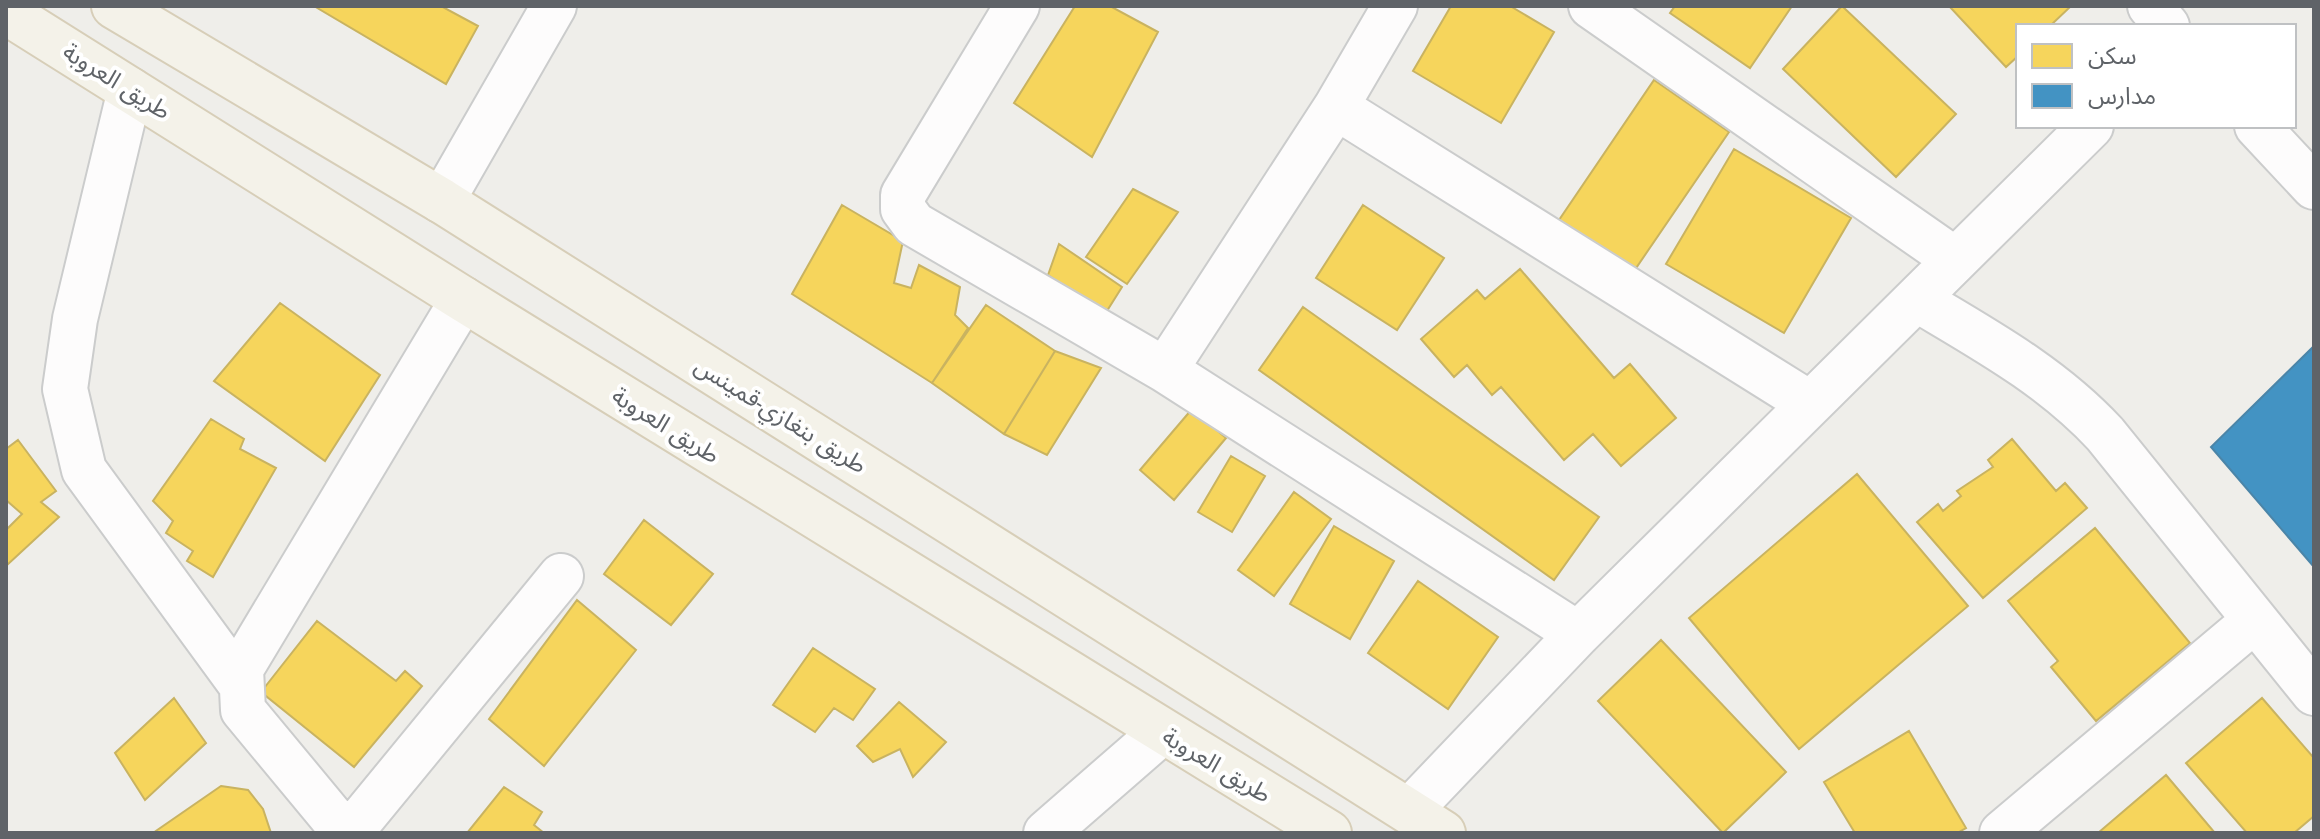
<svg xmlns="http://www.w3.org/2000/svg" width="2320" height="839" viewBox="0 0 2320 839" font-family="Jost,'Noto Sans Arabic',sans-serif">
<rect width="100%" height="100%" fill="#efeeea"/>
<path fill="#f6d55c" stroke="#c9b360" stroke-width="2" d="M314 6H441L478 26 446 84Z
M1075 6H1110L1158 32 1092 157 1014 103Z
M1451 6H1510L1554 32 1501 123 1413 71Z
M1675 6H1792L1750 68 1670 13Z
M1842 6 1956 114 1896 177 1783 69Z
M1949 6H2071L2050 26H2018V56L2006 67Z
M1654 80 1729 132 1632 274 1557 223Z
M1734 149 1851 218 1784 333 1666 264Z
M1133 189 1178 212 1127 284 1086 257Z
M842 205 903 241 894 283 911 288 919 265 960 287 955 315 968 328 932 383 792 294Z
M1363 205 1444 258 1397 330 1316 278Z
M1059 244 1122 287 1105 314 1048 275Z
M1520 269 1614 378 1630 364 1676 418 1621 466 1593 434 1564 460 1501 387 1492 395 1467 365 1454 377 1421 339 1477 290 1485 299Z
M280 303 380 375 325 461 214 381Z
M986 305 1055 351 1004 434 932 383Z
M1303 307 1599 517 1554 580 1259 370Z
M1055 351 1101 368 1047 455 1004 434Z
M1192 409 1226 438 1174 500 1140 470Z
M211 419 244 439 240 449 276 468 213 577 187 561 193 551 166 533 173 521 153 501Z
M2012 439 2056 491 2065 483 2087 508 1983 598 1917 522 1938 504 1943 511 1961 496 1957 491 1993 467 1988 460Z
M18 440 56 491 41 502 59 517 6 566V530L22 514 6 500V449Z
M1231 456 1265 476 1232 532 1198 512Z
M1857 474 1968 606 1799 749 1689 618Z
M1294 492 1331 519 1274 596 1238 570Z
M644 520 713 574 671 625 604 574Z
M1334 526 1394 561 1350 639 1290 604Z
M2095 528 2190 643 2096 721 2051 667 2058 661 2008 601Z
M1418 581 1498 637 1448 709 1368 653Z
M577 600 636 650 544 766 489 719Z
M317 621 396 681 405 671 422 686 354 767 261 692Z
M1661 640 1786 772 1723 833 1598 701Z
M813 648 875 689 853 720 834 708 815 732 773 705Z
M174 698 206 743 145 800 115 753Z
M2262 698 2314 758V816L2294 833H2247L2186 763Z
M899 702 946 742 913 777 900 749 873 762 857 746Z
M1909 731 1966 828 1957 833H1855L1824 782Z
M2166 775 2215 833H2098Z
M221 786 248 790 263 809 271 833H153Z
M504 787 542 812 534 825 544 833H467Z"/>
<path fill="#4393c3" stroke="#4b85a8" stroke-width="2" d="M2314 346V567L2211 447Z"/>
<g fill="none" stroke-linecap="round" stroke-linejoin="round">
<g stroke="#cbcccc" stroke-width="48">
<path id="minor" d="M1017 6 903 195V209L914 224 1165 370 1578 634
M1591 6 1954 259
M2150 6 2167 26
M130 90 75 319 65 389 84 470 239 682
M1336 107 1809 403
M2257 126 2314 187
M442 201 554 6
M1918 300C1985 340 2051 376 2105 434L2314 693
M1165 370 1336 107 1395 6
M1410 810 1578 634 2091 126
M345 833 243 710 241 669 463 299
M350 833 561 576
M1046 833 1162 732
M2002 833 2255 620"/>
</g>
<g stroke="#d7ceb8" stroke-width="48">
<path id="major" d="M114 6 442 201 1443 833
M6 12 463 299 1329 833"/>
</g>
<use href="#minor" stroke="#fdfcfc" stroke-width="44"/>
<use href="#major" stroke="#f4f2e9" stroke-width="44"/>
</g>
<g text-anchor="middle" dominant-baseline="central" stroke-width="8" stroke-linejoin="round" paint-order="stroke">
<g font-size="24" fill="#5f6368" stroke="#fff">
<text transform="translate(117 81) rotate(32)">طريق العروبة</text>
<text transform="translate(781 415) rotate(32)">طريق بنغازي-قمينس</text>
<text transform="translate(666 425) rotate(32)">طريق العروبة</text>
<text transform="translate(1217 765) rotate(31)">طريق العروبة</text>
</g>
</g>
<rect width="2320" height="839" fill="none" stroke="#5f6368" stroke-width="16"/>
<rect x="2016" y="24" width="280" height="104" fill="#ffffff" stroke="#bfc1c3" stroke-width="2"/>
<rect x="2032" y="44" width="40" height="24" fill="#f6d55c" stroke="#bfc1c3" stroke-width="2"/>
<text x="2088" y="64" font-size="24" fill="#5f6368">سكن</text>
<rect x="2032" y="84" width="40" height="24" fill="#4393c3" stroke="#bfc1c3" stroke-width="2"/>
<text x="2088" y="104" font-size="24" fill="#5f6368">مدارس</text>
</svg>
